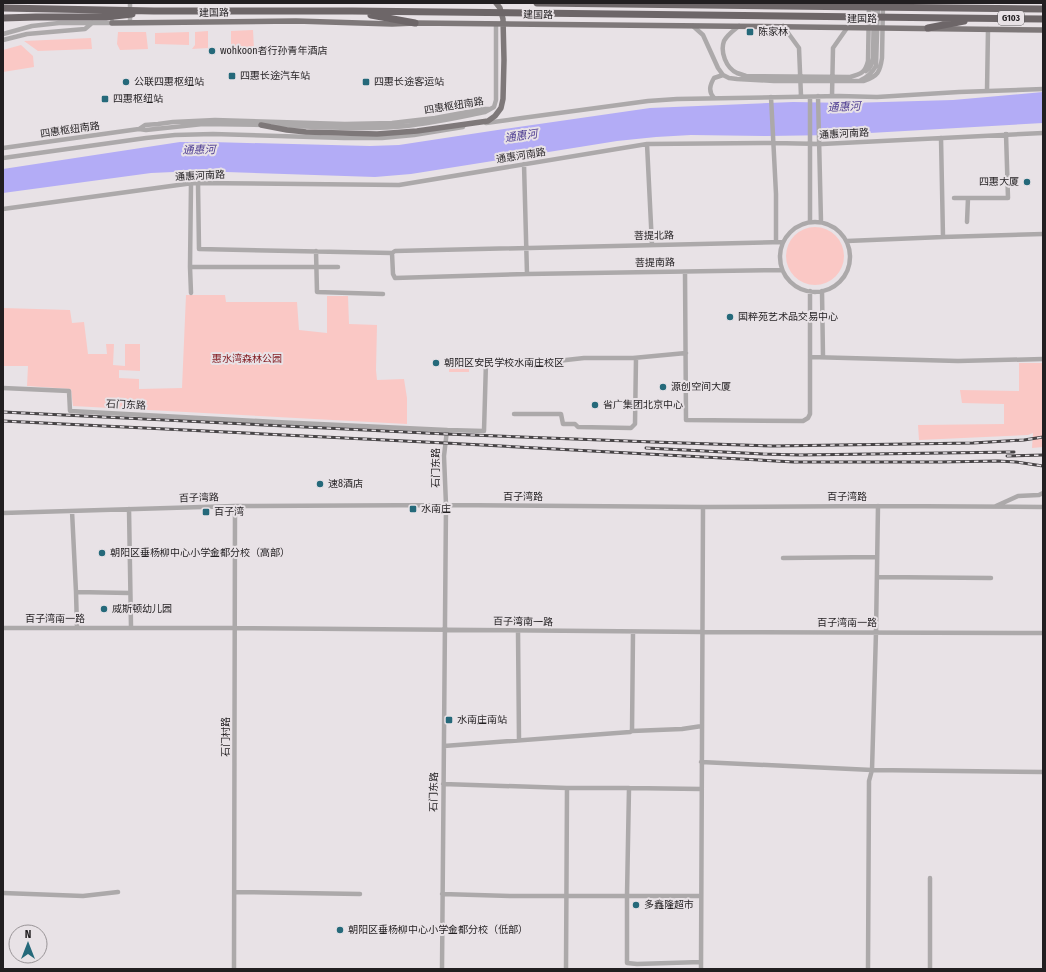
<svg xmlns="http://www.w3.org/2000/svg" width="1046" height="972" viewBox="0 0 1046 972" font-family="'Fira Sans Condensed','Noto Sans SC',sans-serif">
<rect width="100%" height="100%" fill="#e8e2e6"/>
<path fill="#fac8c5" d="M253 30 254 49 231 48V31Z
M208 31V48L192 49 195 45V32Z
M118 32H146L148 49 120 50 117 44Z
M189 32V45L155 44V33Z
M91 38 92 49 38 51 24 41Z
M21 45 33 56 34 67 3 72V50Z
M786 256a29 29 0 1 1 58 0a29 29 0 1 1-58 0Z
M186 295H225L226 302H297L299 330 327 333V296H348L349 324 377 325 376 370 377 380 404 379 407 398V424L73 406 71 389 27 386 28 366H3V308L70 310 72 323 84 322 88 354H107L106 344H114L113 365 125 366V344H140V371L119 370V378L139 379V389L182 388Z
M469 356V372H449V357Z
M1019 363H1043V447L1032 448 1033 433 1028 435 919 440 918 425 1004 424V404L962 403 960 390 1019 391Z"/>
<path fill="#b3acf6" d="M1043 92V123L835 135 767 136 691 135 656 137 617 141 411 174 375 177 196 171 151 173 3 193V169L180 142H211L370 146 399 145 504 129 650 108 793 102 849 103 953 100Z"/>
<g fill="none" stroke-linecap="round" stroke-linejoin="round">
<path stroke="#aca9aa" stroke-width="4.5" d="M130 22V3
M693 26 703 35 718 68 723 75 729 78 737 79 774 81H864C878 76 880 72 882 58L883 3
M739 26C734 30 727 35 724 41 720 52 726 68 737 73 740 74 743 75 746 76L850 77C861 74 865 73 868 61L869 3
M783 26 799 48 801 96
M3 34 32 26 59 23H112V21
M3 40 27 34 85 29 92 23
M866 71C871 67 872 64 873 58L874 3
M861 80C867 77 872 73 876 66L878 3
M987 91 988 29
M818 96 821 222
M832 96 833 48 847 28
M771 97 776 194V242
M810 97V222
M714 98C708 91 710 85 714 78L723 75
M486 123 522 118 648 101 677 99 839 96 877 97 959 92 1043 89
M274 126C314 126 354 130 394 127 425 125 455 118 485 112L494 107 496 100V24
M139 129 145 125 158 124 173 122 215 120 345 124 392 123 435 118 484 109H489
M941 138 943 237 1043 234
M647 144 652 245
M3 148 139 129 146 130 203 124 265 125
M3 158 146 138 175 135 213 134 344 138H382L414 135 463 127
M524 164 527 274
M198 183 199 249 392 253
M191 184 190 267H338
M954 198H1008L1006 134
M3 209 193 183 399 185 647 144 774 143 822 144 1043 133
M780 257a35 35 0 1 1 70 0a35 35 0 1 1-70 0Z
M967 222 968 198
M847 241 943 237
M316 251 317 292 383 294
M190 267 191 293
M782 270 527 274 395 278 393 274 392 253 395 251 783 242
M685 272 686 420 803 421 808 418 810 414V291
M822 291 823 357
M810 357 958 361 1043 359
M3 388 69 391 70 411 276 422 447 430 444 456 446 505 442 969
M514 414H561L563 424H575L578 427 631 428 635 424 636 358
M447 430 484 431 486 362 557 361 584 358H633L686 353
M996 506 1018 496 1039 495 1043 493
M129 509 131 627
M72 511 76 592 77 628
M3 513 235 506 446 505 703 507 878 506 1043 507
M783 558 877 557
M877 577 991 578
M76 592 130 593
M3 628H235L703 632 1043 633
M518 631 519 740
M632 731 633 632
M444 746 630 732 632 731 682 729 702 726
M701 762 872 770 1043 772
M443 784 567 788H629L701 789
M629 788 627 895V963L637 964 701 962
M930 878V969
M235 892 360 894
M3 893 83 896 118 892
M442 894 510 896H701
M234 969 235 506
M566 969 567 788
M701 969 703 507
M868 969 869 781 872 770 876 632 878 506"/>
<path stroke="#7e7879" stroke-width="5.5" d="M112 23 296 21 392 24 415 23C624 25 834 27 1043 30
M261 125 287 130 306 132 377 134 417 131 488 121 495 116 501 108 503 99 504 60 503 19 500 8 496 3"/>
<path stroke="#6d6668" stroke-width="7" d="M537 3 1043 9
M3 8 154 11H352L1043 19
M371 15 415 23
M3 18 36 17H106L132 14
M928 28 964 21"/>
<g stroke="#464345" stroke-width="3">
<path id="rail" d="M3 412 446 434 653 442 773 446 973 443 1024 440 1043 437
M3 421 445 443 794 462H941L998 461 1016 462 1043 466
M646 448 763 454 800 455 1014 452
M1007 456 1043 455"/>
</g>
<use href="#rail" stroke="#e8e2e6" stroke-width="1.5" stroke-dasharray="4.5" stroke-linecap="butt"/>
</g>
<g fill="#25697a" stroke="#e8e2e6" stroke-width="1.5">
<rect x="746" y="28" width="8" height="8" rx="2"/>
<circle cx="212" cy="51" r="4"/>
<rect x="228" y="72" width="8" height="8" rx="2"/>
<circle cx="126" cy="82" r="4"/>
<rect x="362" y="78" width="8" height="8" rx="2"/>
<rect x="101" y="95" width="8" height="8" rx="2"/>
<circle cx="1027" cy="182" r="4"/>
<circle cx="730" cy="317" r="4"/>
<circle cx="436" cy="363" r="4"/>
<circle cx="663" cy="387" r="4"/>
<circle cx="595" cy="405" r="4"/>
<circle cx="320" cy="484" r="4"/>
<rect x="409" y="505" width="8" height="8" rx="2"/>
<rect x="202" y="508" width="8" height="8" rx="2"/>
<circle cx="102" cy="553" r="4"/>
<circle cx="104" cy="609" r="4"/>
<rect x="445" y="716" width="8" height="8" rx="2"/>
<circle cx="636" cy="905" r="4"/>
<circle cx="340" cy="930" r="4"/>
</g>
<g text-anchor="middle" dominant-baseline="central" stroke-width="4" stroke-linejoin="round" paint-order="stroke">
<rect fill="#e8e2e6" stroke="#5d5a5c" stroke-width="1" x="998" y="11" width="26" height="14" rx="3"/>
<g font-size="9" font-weight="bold" fill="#221f21">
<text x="1011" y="18">G103</text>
</g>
<g font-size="10" fill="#221f21" stroke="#e8e2e6">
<text transform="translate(214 13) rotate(-1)">建国路</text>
<text transform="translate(538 15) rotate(1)">建国路</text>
<text x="862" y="19">建国路</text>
<text transform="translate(454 106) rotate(-9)">四惠枢纽南路</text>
<text transform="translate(70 130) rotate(-8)">四惠枢纽南路</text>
<text transform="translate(844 134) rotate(-3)">通惠河南路</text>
<text transform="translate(521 156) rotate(-9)">通惠河南路</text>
<text transform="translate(200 176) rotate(-3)">通惠河南路</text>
<text transform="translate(654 236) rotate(-1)">菩提北路</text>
<text transform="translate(655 263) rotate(-1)">菩提南路</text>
<text transform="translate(126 405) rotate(3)">石门东路</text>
<text transform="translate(436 468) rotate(-90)">石门东路</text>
<text x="523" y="497">百子湾路</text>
<text x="847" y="497">百子湾路</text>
<text transform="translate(199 498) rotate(-2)">百子湾路</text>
<text x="55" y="619">百子湾南一路</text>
<text transform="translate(523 622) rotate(1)">百子湾南一路</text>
<text x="847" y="623">百子湾南一路</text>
<text transform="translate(226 737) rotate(-90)">石门村路</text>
<text transform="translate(434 792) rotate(-89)">石门东路</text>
</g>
<g font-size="10" fill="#221f21" stroke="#e8e2e6" text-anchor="start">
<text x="758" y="32">陈家林</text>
<text x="220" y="51">wohkoon者行孙青年酒店</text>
<text x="240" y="76">四惠长途汽车站</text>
<text x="134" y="82">公联四惠枢纽站</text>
<text x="374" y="82">四惠长途客运站</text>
<text x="113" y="99">四惠枢纽站</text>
<text x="1019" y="182" text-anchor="end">四惠大厦</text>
<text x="738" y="317">国粹苑艺术品交易中心</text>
<text x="444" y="363">朝阳区安民学校水南庄校区</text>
<text x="671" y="387">源创空间大厦</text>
<text x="603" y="405">省广集团北京中心</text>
<text x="328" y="484">速8酒店</text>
<text x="421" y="509">水南庄</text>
<text x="214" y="512">百子湾</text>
<text x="110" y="553">朝阳区垂杨柳中心小学金都分校（高部）</text>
<text x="112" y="609">威斯顿幼儿园</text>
<text x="457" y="720">水南庄南站</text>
<text x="644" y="905">多鑫隆超市</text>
<text x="348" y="930">朝阳区垂杨柳中心小学金都分校（低部）</text>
</g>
<g font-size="10" fill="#842026" stroke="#e8e2e6">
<text x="247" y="359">惠水湾森林公园</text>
</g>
<g font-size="11" font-style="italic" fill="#4d3c91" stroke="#e8e2e6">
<text transform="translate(844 107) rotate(-3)">通惠河</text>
<text transform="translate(521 136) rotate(-8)">通惠河</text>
<text transform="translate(199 150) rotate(-1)">通惠河</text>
</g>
</g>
<rect width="1046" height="972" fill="none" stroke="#221f21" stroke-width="8"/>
<g transform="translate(28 944)"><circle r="19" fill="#e8e2e6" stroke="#999497"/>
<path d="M0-3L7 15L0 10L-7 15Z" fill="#25697a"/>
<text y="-6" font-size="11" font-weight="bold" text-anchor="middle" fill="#221f21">N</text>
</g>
</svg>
